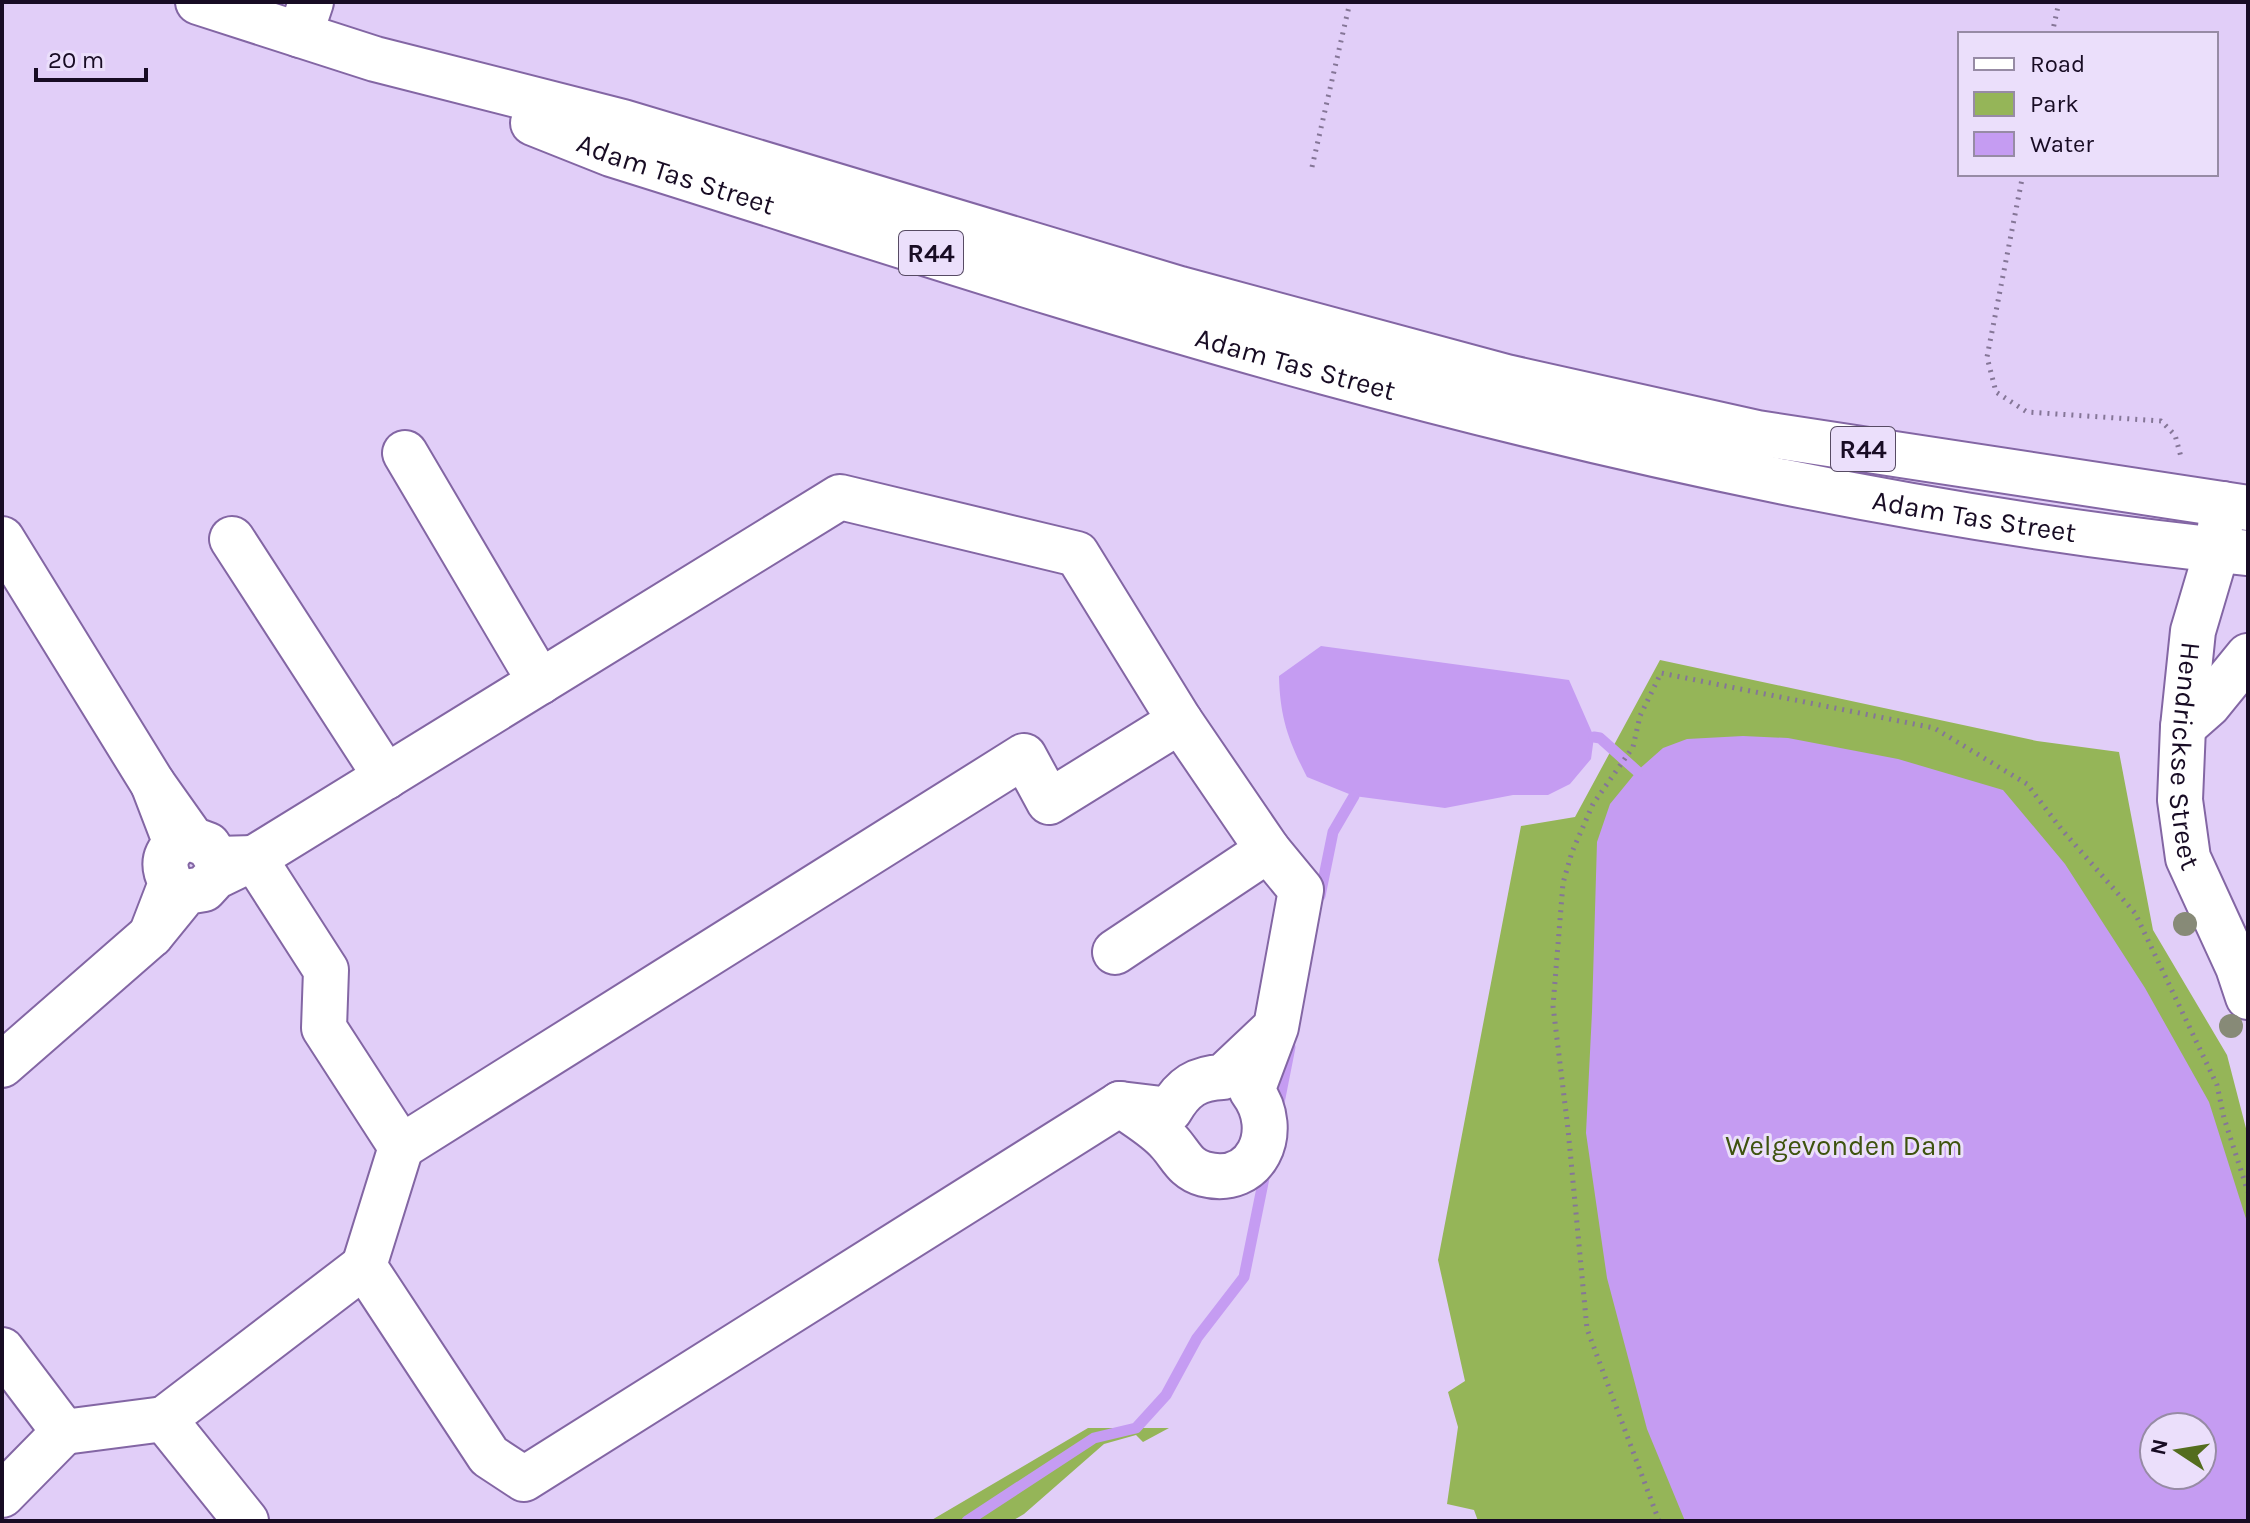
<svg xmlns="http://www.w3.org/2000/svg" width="2250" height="1523" viewBox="0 0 2250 1523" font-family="Karla,sans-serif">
<rect width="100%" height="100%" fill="#e1cef8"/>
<path fill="#95b558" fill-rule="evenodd" d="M1660 660 2037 741 2119 752 2153 930 2227 1055 2248 1136V1521H1478L1474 1510 1447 1504 1458 1427 1448 1392 1465 1381 1438 1260 1521 826 1575 817ZM2154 1427H2202V1475H2154Z
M1088 1428H1169L1143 1442 1136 1435 1104 1444 1024 1514 1012 1521H930Z"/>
<path fill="#c59cf2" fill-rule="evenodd" d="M1321 646 1569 680 1594 737 1591 759 1570 784 1548 795H1513L1445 808 1354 796 1307 777C1288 740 1280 717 1279 676Z
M1743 736 1788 738 1898 759 2003 790 2065 864 2145 988 2209 1102 2248 1225V1521H1685L1647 1429 1607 1278 1586 1133 1592 1012 1597 842 1610 804 1637 771 1663 748 1687 739ZM2154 1427H2202V1475H2154Z"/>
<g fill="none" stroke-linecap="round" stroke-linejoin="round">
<path stroke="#c59cf2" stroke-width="11" d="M1594 737 1600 738 1637 771
M1320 896 1333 832 1354 796
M1278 1108 1290 1047
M967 1521 1094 1438 1136 1428 1166 1395 1197 1338 1244 1277 1266 1168"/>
<g stroke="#8366a4" stroke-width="48">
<g id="minor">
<path d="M300 35 311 2"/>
<path d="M405 453 540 682"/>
<path d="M840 497 1077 554 1180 721 1049 802 1024 756 401 1147 324 1028 326 970 254 858Z"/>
<path id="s1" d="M2223 504 2217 550 2193 631 2183 727 2180 800 2188 858 2238 967 2248 997"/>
<path d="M2 539 153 784"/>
<path d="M232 539 386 777"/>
<path d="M153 784 192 839 208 845 217 859 254 858 215 877 204 889 186 892 151 935 171 883C163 868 163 856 176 844Z"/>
<path d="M1268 850 1301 890 1276 1027 1252 1091C1282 1131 1256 1188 1204 1174 1185 1169 1181 1155 1169 1142 1156 1127 1136 1116 1120 1104L1170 1110C1183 1087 1197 1078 1223 1077L1276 1027"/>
<path d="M1115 952 1268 850 1180 721"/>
<path d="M2 1065 151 935"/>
<path d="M401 1147 364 1266 489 1456 524 1479 1120 1104"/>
<path d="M2 1350 64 1432 164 1419"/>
<path d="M2 1495 64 1432"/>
<path d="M246 1521 164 1419 364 1266"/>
</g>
</g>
<g stroke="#8366a4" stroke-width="48">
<g id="major">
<path d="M198 2 375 59 623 122 1180 289 1506 377 1757 433 2248 508"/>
<path id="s2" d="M533 123 611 154C848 228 1085 307 1325 372 1627 454 1937 522 2248 553"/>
<path d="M2183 727 2208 705 2248 656"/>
</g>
</g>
<path stroke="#857697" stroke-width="5" stroke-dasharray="2 6" stroke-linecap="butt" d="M2052 34 2059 2
M1312 167 1350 2
M2023 174 1987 357 1996 392 2027 412 2161 421 2175 435 2181 457
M1659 1521 1587 1329 1568 1129 1553 1006 1563 883 1572 852 1593 804 1633 747 1640 716 1661 673 1934 728 2027 784 2062 830 2135 913 2217 1085 2224 1118 2248 1192"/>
<use href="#minor" stroke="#fff" stroke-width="44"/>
<use href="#major" stroke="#fff" stroke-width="44"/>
</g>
<g fill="#878a77">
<circle cx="2185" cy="924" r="12"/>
<circle cx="2231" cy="1026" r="12"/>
</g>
<g text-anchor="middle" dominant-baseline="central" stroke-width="6" stroke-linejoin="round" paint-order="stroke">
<g fill="#ebdffb" stroke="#574b64" stroke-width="2">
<rect x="899" y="231" width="64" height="44" rx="6"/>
<rect x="1831" y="427" width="64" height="44" rx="6"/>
</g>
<g font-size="26" font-weight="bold" fill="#180c24">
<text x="931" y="253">R44</text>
<text x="1863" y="449">R44</text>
</g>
<g font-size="28" fill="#180c24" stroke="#ebdffb">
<text stroke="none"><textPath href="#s2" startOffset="152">Adam Tas Street</textPath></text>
<text stroke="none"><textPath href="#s2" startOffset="800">Adam Tas Street</textPath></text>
<text stroke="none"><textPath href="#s2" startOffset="1496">Adam Tas Street</textPath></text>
<text stroke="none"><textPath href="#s1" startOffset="256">Hendrickse Street</textPath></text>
</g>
<g font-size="28" fill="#3e530e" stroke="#ebdffb">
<text x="1844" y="1145">Welgevonden Dam</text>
</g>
</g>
<rect width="2250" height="1523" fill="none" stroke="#180c24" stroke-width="8"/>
<rect x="1958" y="32" width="260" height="144" fill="#ebdffb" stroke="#978ba5" stroke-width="2"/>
<rect x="1974" y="58" width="40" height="12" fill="#ffffff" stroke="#978ba5" stroke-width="2"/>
<text x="2030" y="72" font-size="24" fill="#180c24">Road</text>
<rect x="1974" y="92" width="40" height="24" fill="#95b558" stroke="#978ba5" stroke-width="2"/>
<text x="2030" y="112" font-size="24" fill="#180c24">Park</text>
<rect x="1974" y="132" width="40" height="24" fill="#c59cf2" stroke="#978ba5" stroke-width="2"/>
<text x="2030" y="152" font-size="24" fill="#180c24">Water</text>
<g transform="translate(2178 1451) rotate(282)"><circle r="38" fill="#ebdffb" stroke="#978ba5" stroke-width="2"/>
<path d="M0-6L14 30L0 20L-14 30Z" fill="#546d1e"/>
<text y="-12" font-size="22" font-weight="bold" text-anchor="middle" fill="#180c24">N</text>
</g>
<path d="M36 68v12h110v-12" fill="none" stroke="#180c24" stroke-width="4"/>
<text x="48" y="68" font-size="24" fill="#180c24" stroke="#ebdffb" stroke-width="6" paint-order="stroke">20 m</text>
</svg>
